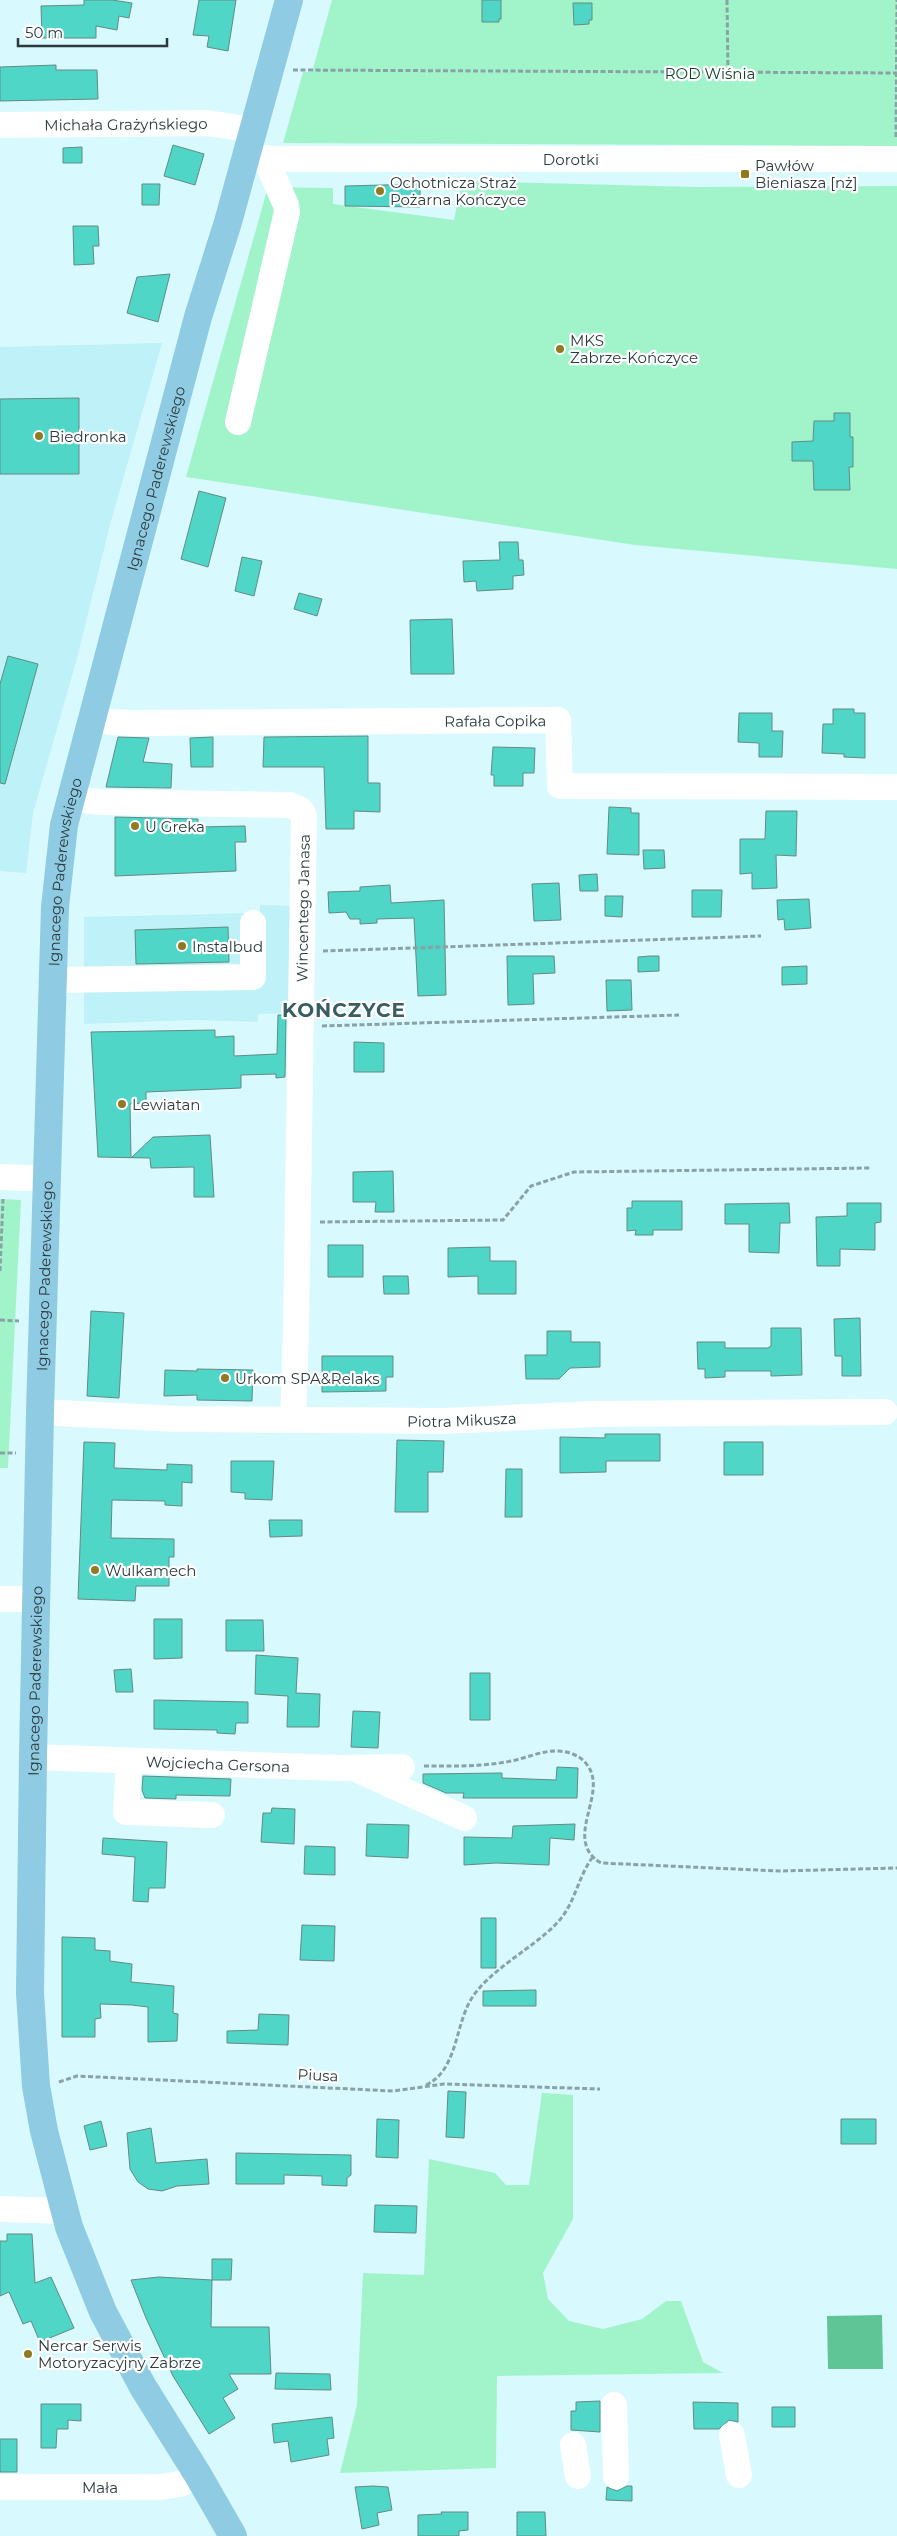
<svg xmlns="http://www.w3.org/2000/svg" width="897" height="2536" viewBox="0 0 897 2536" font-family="Montserrat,sans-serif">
<rect width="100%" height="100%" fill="#d8f9fe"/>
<path fill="#bef1f8" d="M162 343 111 521 76 662 33 813 26 873 0 871V347Z
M260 905 291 906 290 1013 258 1014V1022L195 1020 84 1024V917L260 913Z"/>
<path fill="#a1f4ca" d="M332 0H897V146L283 143 303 72H312Z
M462 181 696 187 897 186V569L635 545 186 477 268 187 333 188V204L454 220Z
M0 1199 21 1200 8 1468H0Z
M542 2093 573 2095V2219L543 2273 548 2299 569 2321 603 2329 642 2319 666 2301H681L703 2362 723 2373 497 2376 496 2468 340 2473 357 2405 363 2273 424 2275 429 2159 495 2173 506 2185H529Z"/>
<path fill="#5fc596" d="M882 2315 883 2369H828L827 2316Z"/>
<path fill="#4fd6c6" stroke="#648a84" d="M84 0H112L132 3 129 18 119 16 117 30 96 26V38H42L41 6 84 5Z
M199 0H236L228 51 207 47 209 36 193 35Z
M482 0H501V19H499V22H482Z
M573 3H592V20H589V24L574 25Z
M56 65V70H97L98 99 0 101V67Z
M173 145 204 154 195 185 164 176Z
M82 147V163H63V148Z
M142 184H160L159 205H142Z
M420 184V207L345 206V186Z
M73 226H98L99 246H93L94 264 74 265Z
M170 274 158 322 127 313 137 277Z
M79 398V474H0V399Z
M834 413H850V437H853V467H849L850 490H814L813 461H792V442L813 441 814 421H834Z
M199 491 226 498 208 567 181 559Z
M499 542H518L519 560H523L524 575 513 576V589L477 591 476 581 464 582 463 561 500 560Z
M242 557 262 561 254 596 235 591Z
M299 593 322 599 317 616 294 609Z
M452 619 454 674H411L410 620Z
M8 656 38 664 5 784 0 783V684Z
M833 709H854V713H865V758L844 757V754L822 753 823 724H833Z
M739 713H772V731H783L782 757H759V743L738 742Z
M368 736V783H380V812L354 811V829H326L324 767H263L264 737Z
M118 737 149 738 143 762 172 764 171 788 106 787Z
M213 737V767H191L190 738Z
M493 747 535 748 534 773H523V786H494V775H491Z
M609 807 631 808V813H639V855L607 854Z
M766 811H797L796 856 776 855 777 888 752 889V873L740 874V839H765Z
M115 817 198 819V827L245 826 246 842H235L236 871 115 876Z
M643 850H664L665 868 644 869Z
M597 874 598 891H580L579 875Z
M559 883 561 920 534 921 532 884Z
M390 885 391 903 444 900 446 995 418 996 414 918 377 919V923L360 924V919H350L346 912 329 913 328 892 360 891V887Z
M692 890H722L721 917H692Z
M605 896H623L622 917 605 916Z
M809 899 811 928 785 930 784 919 778 920 777 900Z
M228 927 229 962 136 964 135 930Z
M507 956H554L555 973 533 974 534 1004 508 1005Z
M650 956H659V971L638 972V957Z
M807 966V984L782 985V967Z
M606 980H631L632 1010 607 1011Z
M278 1015H286L285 1077 276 1078V1074L241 1075V1088L146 1092V1103L130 1104 131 1158 153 1137 210 1135 214 1197H194V1167L151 1168 150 1158 98 1157 91 1032 215 1030V1037L234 1036V1056L277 1054Z
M354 1042 384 1043V1072H354Z
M393 1171 394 1212H375L376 1202H353V1172Z
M632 1201H682V1230H653V1235H635L636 1230 627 1231V1208H632Z
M789 1203 790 1223H780L779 1253 749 1252V1224H725V1204Z
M847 1203H881V1222L875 1223V1250L840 1249V1266H817L816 1217 847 1216Z
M328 1245H363V1277H328Z
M490 1247V1261H516V1294H478V1276L448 1277V1248Z
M383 1276H408L409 1294H384Z
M91 1311 124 1313 119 1398 87 1396Z
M860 1318 861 1376H842V1356H835L834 1319Z
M771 1328H801L802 1375 771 1376V1371H725V1377L705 1378V1369H698L697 1342H725V1348H768L771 1346Z
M547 1331H571V1342H600V1367L570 1368 559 1379H526L525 1355H547Z
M322 1356H393V1377H386V1391L322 1392Z
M197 1369 253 1370 252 1401 197 1400V1395L164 1396 165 1370 197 1371Z
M605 1434H660V1461H606V1472L560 1473V1437L605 1438Z
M397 1440 444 1441 443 1472H428V1512H395Z
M84 1442 115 1443 114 1468 167 1470V1464L192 1465V1483L182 1482V1506L165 1505V1501L112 1500 111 1538 174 1539V1557H169V1586H136L135 1601 78 1599Z
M724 1442H763V1475H724Z
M231 1461H274L272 1500 245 1499V1493L231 1492Z
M506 1469H522V1517H505Z
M269 1520H302V1536L270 1537Z
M154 1619H182V1658L154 1659Z
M226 1620H263L264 1651H226Z
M256 1655 298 1658 296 1693 320 1694 319 1727H287L288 1696 255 1694Z
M131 1669 133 1692H116L114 1670Z
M470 1673H490V1720H470Z
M154 1700 248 1702V1723H236L235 1734 217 1733V1730L154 1729Z
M353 1711 380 1712 378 1748 351 1747Z
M557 1767 578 1768 577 1798H463L464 1793H446L423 1783V1774L502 1773V1778L556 1780Z
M143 1776 231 1779 230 1796 176 1795V1799L145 1798 142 1790Z
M272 1808 295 1809 294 1844 261 1842 263 1813H271Z
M367 1824 409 1825 408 1858 366 1856Z
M575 1824 574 1840 550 1838 549 1865 496 1863 464 1865V1837L512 1838 513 1826Z
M103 1838 167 1842 165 1888H149L148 1902 133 1901 135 1857 102 1854Z
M305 1846 335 1847V1875L304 1874Z
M481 1918H496V1968H481Z
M302 1925 335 1926 334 1961 300 1960Z
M62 1937 95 1938V1950L110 1951V1961L132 1964 131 1982 174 1986 173 2013 178 2014 177 2041 148 2042V2007L132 2005 100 2004 101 2018 95 2019V2037H62Z
M536 1990V2006H483V1991Z
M259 2014 289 2015 288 2045 227 2043V2031L258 2030Z
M448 2091 466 2092 464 2138 446 2137Z
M377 2119 399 2120 398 2158 376 2157Z
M841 2119H876V2144H841Z
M101 2121 107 2146 90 2150 84 2126Z
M151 2128 156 2163 207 2159 209 2184 177 2186 162 2191 148 2189 138 2182 130 2169 127 2133Z
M236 2153 351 2155V2175L347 2178V2186L322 2185V2176L284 2175V2184H236Z
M375 2205 417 2206 416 2233 374 2232Z
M7 2234H32L35 2283 51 2277 74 2328 40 2342 31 2321 23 2324 9 2292 0 2296V2241H7Z
M212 2259H232L231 2280H212Z
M159 2277 212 2280 211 2327H269L271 2374H229L238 2389 223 2398 235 2418 209 2434 173 2376 146 2318 131 2280Z
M276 2373 330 2374 331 2390 275 2389Z
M600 2401V2432L571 2430V2411H576V2402Z
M693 2402 738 2403V2422L729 2420 719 2429H694Z
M41 2404H81V2421L68 2420V2429H57L56 2448H41Z
M772 2407H795V2427H772Z
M332 2417 334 2438 327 2439 329 2455 291 2462 288 2441 274 2443 272 2424Z
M0 2439H17V2472H0Z
M373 2486 388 2487 392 2510 377 2513 379 2525 362 2529 355 2487Z
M627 2486H632V2501L606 2500 607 2487 617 2491Z
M441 2512H468V2530L459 2531V2536H418V2515L442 2514Z
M517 2512H545L546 2536H517Z"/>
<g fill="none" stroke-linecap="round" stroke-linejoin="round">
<path stroke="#89a2a6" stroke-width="3" stroke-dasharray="5 2.5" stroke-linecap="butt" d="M727 0 728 72
M293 70 897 73
M896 137 897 0
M323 951 761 936
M322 1026 679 1015
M320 1222 503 1220 531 1186 574 1172 870 1168
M0 1271 3 1199
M0 1320 19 1321
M0 1453H16
M424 1766C453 1766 482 1767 511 1761 527 1758 543 1750 559 1751 571 1752 581 1756 588 1766 608 1795 562 1840 601 1863L779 1871 897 1868
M59 2082 77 2076 393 2091 444 2084 600 2089
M426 2085C456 2071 455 2030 469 2003 485 1972 531 1950 556 1924 575 1905 577 1879 592 1858"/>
<g stroke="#fff" stroke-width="26">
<path id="s1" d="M0 125 207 123 253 130"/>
<path id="s2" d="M245 157 276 159H897"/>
<path d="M238 422 287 212 286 205 265 158"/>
<path id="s3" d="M91 717 110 722 133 723 558 720 560 786 897 787"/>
<path d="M70 798 100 802 290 805 301 810 304 815 296 1330 293 1420"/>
<path d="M52 980 253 977V923"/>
<path d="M0 1177 47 1179"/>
<path id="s4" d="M40 1412 178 1419 444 1421 593 1414 885 1412"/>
<path d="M0 1599H36"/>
<path id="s5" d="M33 1757 338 1768 402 1767"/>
<path d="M129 1761 126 1812 212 1815"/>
<path d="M360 1771 464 1818"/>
<path d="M0 2209 64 2211"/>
<path d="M614 2405 616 2476"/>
<path d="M732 2435 739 2475"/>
<path d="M573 2445 578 2476"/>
<path id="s6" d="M0 2487H161L180 2484 198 2475"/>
</g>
<path stroke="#8fcbe3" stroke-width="28" id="s7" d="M233 2536 198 2475 143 2387 103 2312 69 2227 44 2131 36 2086 30 1993 33 1757 40 1412 55 907 64 825 198 317 228 222 289 0"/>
</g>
<g fill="#907a20" stroke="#fff" stroke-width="2">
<rect x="740" y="169" width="10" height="10" rx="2.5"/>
<circle cx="380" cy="191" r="5"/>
<circle cx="560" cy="349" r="5"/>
<circle cx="39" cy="436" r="5"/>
<circle cx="135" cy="826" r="5"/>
<circle cx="182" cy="946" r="5"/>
<circle cx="122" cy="1104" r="5"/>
<circle cx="225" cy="1378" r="5"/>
<circle cx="95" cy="1570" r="5"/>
<circle cx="28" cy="2354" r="5"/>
</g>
<g text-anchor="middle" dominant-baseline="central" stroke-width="4.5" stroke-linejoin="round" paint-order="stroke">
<g font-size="15" fill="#123e2b" stroke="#fff">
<text x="710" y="73">ROD Wiśnia</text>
</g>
<g font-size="15" fill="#2b3b3d" stroke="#fff">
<text stroke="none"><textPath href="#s1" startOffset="126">Michała Grażyńskiego</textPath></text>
<text stroke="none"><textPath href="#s2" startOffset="326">Dorotki</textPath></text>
<text stroke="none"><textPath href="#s7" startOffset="2116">Ignacego Paderewskiego</textPath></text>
<text stroke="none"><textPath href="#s3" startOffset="405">Rafała Copika</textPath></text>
<text stroke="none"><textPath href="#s7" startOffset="1711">Ignacego Paderewskiego</textPath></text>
<text transform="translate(303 908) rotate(-89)">Wincentego Janasa</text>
<text stroke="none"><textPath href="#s7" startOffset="1306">Ignacego Paderewskiego</textPath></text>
<text stroke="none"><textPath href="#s4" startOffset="422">Piotra Mikusza</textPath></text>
<text stroke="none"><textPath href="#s7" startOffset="901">Ignacego Paderewskiego</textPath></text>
<text stroke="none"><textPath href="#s5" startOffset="185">Wojciecha Gersona</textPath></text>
<text transform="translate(318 2075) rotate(3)">Piusa</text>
<text stroke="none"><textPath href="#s6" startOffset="100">Mała</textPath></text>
</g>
<g font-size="15" fill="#2b3b3d" stroke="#fff" text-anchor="start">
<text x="755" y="165">Pawłów<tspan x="755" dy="17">Bieniasza [nż]</tspan></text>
<text x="390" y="182">Ochotnicza Straż<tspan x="390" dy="17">Pożarna Kończyce</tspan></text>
<text x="570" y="340">MKS<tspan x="570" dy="17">Zabrze-Kończyce</tspan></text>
<text x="49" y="436">Biedronka</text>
<text x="145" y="826">U Greka</text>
<text x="192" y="946">Instalbud</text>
<text x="132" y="1104">Lewiatan</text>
<text x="235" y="1378">Urkom SPA&amp;Relaks</text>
<text x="105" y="1570">Wulkamech</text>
<text x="38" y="2345">Nercar Serwis<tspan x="38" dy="17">Motoryzacyjny Zabrze</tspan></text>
</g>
<g font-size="20" font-weight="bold" letter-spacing="1" fill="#385d62" stroke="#fff">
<text x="344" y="1010">KOŃCZYCE</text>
</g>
</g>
<path d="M18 38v8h149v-8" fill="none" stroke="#2b3b3d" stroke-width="2.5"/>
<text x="25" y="38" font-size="15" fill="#2b3b3d" stroke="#ffffff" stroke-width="4" paint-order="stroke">50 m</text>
</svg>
